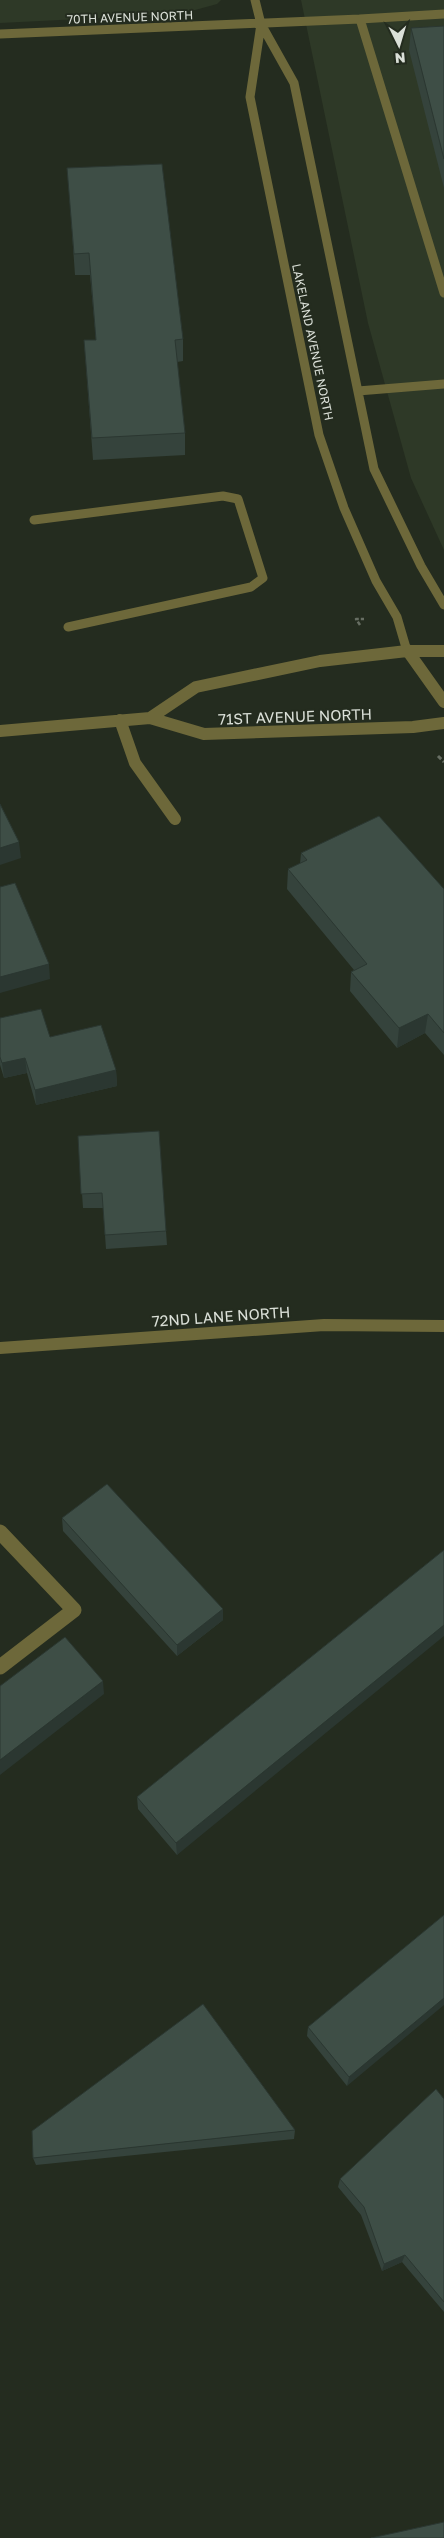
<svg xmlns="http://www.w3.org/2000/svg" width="444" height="2538" viewBox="0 0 444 2538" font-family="'Golos Text',sans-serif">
<rect width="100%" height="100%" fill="#242c1f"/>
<path fill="#2e3927" d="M0 0H221L217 4 195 10 139 16 0 23Z
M301 0H444V550L411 478 368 323Z"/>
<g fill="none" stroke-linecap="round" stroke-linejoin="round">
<path stroke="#676e63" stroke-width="2.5" stroke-dasharray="4 2" stroke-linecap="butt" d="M360 625 356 619H364"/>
<path stroke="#676e63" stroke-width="3" stroke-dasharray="4.5 2.5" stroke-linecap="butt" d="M438 756 444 762"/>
<path stroke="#6d683a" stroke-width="9" d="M255 0 261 24 294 83 374 469 421 566 444 605
M444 14 360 19 444 293
M261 24 250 97 319 435 344 508 376 581 397 617 407 651
M0 34 360 19
M358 391 444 384
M34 520 223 496 238 499 263 578 251 587 68 627
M405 651H444"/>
<path stroke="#6d683a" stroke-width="12" d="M407 650 444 702
M150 718 196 687 320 661 407 651H444
M120 720 135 763 175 819
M0 731 150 718 204 734 413 727 444 723
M0 1348 324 1325 444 1326"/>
<path stroke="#6d683a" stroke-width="15" d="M0 1532 74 1610 0 1667"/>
</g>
<path fill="#35433c" d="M444 26V188L409 50 411 28Z
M69 190 183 339V361L177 362 185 433V455L93 460 84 340H96L90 275H75Z
M301 853 444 889V1055L425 1033 397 1048 350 991 351 972 354 970 287 889 288 869 300 864Z
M0 1018 50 1037 116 1070 117 1086 36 1105 27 1073 4 1078 0 1065Z
M78 1136 166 1231 167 1245 106 1249 103 1208H83Z
M62 1518 223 1620 177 1656 63 1531Z
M444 1550 177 1855 138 1809 137 1797Z
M444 1915 347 2086 307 2036 308 2027Z
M444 2099V2312L402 2262 382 2271 361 2215 338 2187 340 2179Z
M295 2130 294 2139 36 2165 33 2158Z"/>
<path fill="#2b3731" d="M19 842 21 858 0 865V848Z
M49 964 50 979 0 993V977Z
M428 1014 425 1033 397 1048 399 1028Z
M25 1058 27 1073 4 1078 2 1063Z
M116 1070 117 1086 36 1105 35 1090Z
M223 1609V1620L177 1656V1645Z
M444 1625V1636L177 1855 176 1843Z
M103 1681 104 1694 0 1775V1760Z
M444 1998V2005L347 2086 349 2077Z
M405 2255 402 2262 382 2271 384 2264Z"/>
<path fill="#3e4e46" stroke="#2b3731" d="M444 26V159L411 28Z
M162 164 183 339 175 340 185 433 92 438 84 340H96L89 253 74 254 67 168Z
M0 804 19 842 0 848Z
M379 816 444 889V1033L428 1014 399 1028 351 972 367 964 288 869 307 860 301 853Z
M15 883 49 964 0 977V887Z
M41 1009 50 1037 101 1025 116 1070 35 1090 25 1058 2 1063 0 1057V1018Z
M159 1131 166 1231 105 1235 102 1193 81 1194 78 1136Z
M107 1484 223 1609 177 1645 62 1518Z
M444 1550V1625L176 1843 137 1797Z
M65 1637 103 1681 0 1760V1686Z
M444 1915V1998L349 2077 308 2027Z
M203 2004 295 2130 33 2158 32 2131Z
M436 2089 444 2099V2302L405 2255 384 2264 364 2207 340 2179Z
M444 2522V2538H371Z"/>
<g text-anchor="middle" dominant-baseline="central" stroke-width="4" stroke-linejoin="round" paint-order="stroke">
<g font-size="12" fill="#dbe0d8" stroke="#242c1f">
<text transform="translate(130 17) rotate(-2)">70TH AVENUE NORTH</text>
<text transform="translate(313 342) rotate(78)">LAKELAND AVENUE NORTH</text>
</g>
<g font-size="15" fill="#dbe0d8" stroke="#242c1f">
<text transform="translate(295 716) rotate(-2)">71ST AVENUE NORTH</text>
<text transform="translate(221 1316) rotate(-4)">72ND LANE NORTH</text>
</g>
</g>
<g transform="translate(399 45) rotate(175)" stroke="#242c1f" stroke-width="4" paint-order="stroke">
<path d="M0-4L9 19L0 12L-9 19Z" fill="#dbe0d8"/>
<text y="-8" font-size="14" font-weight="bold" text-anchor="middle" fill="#dbe0d8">N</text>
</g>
</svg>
